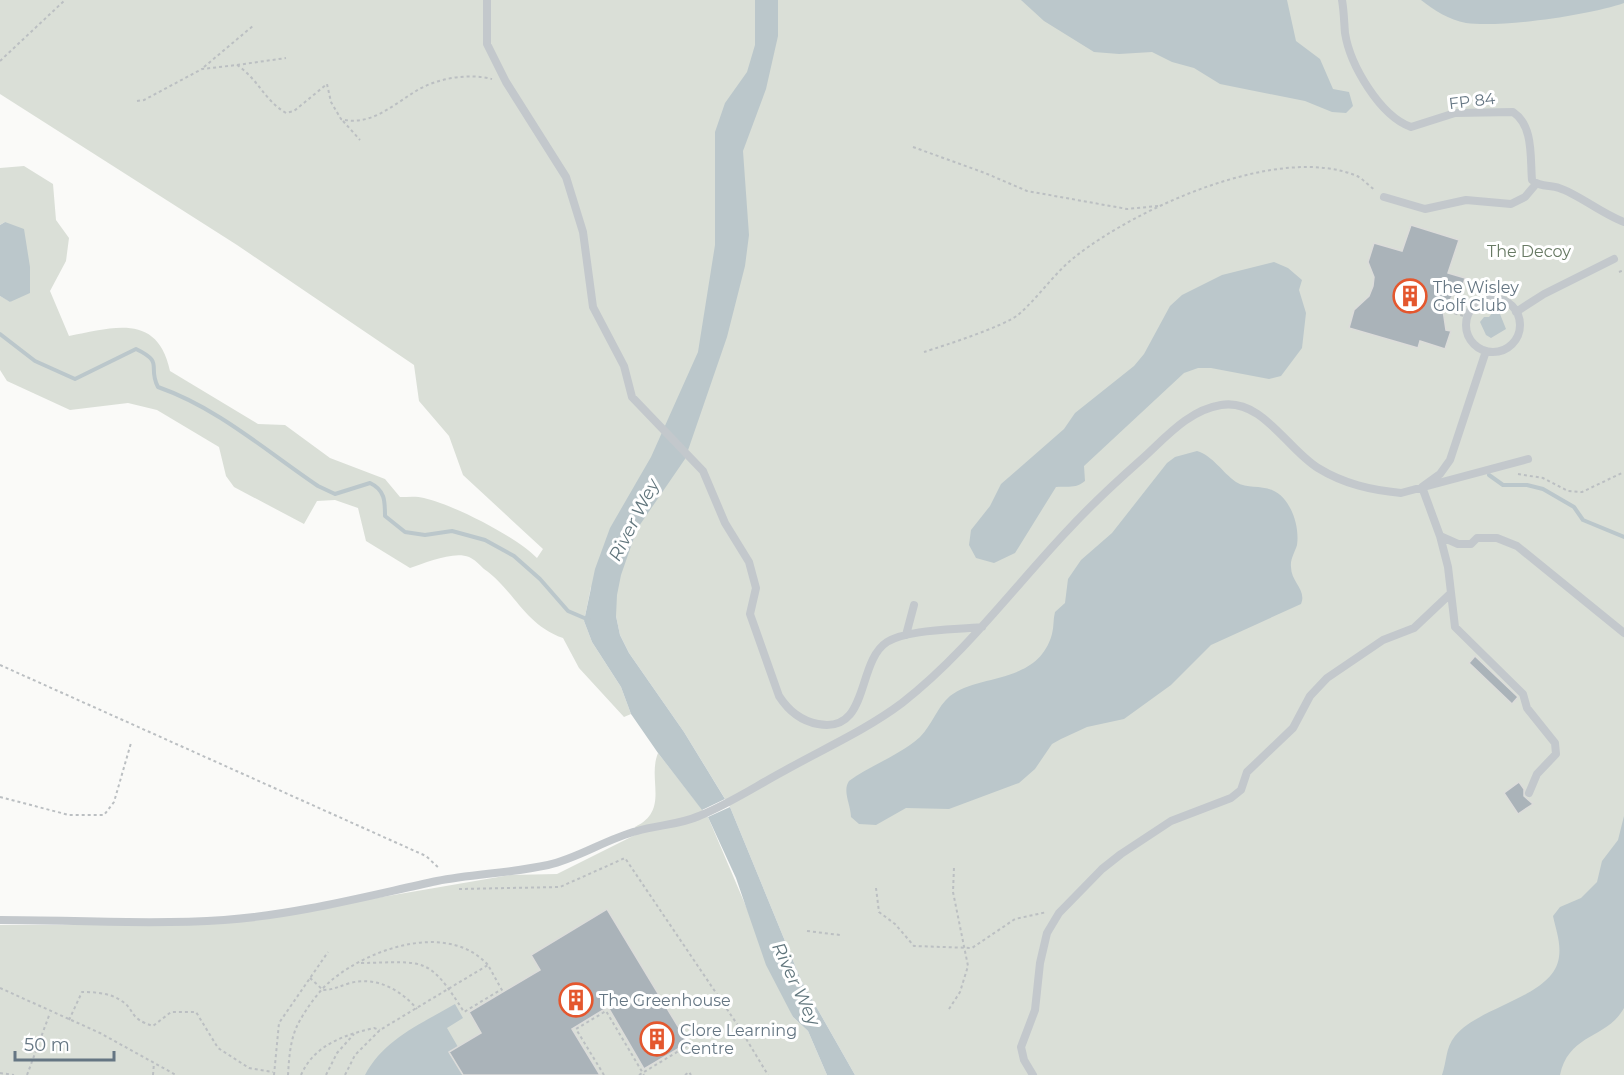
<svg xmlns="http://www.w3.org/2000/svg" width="1624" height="1075" viewBox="0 0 1624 1075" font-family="Montserrat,sans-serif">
<rect width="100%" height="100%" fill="#fafaf8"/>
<path fill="#dadfd7" d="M0 0H1624V1075H855L801 980 730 807 684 732 629 653 620 635 616 616 591 587 584 621 592 642 621 687 631 714 624 717 579 668 563 638C524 624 515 591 484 569 480 565 474 559 469 557 453 551 426 563 410 568L366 541 358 508 335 500 317 501 304 524 234 487 226 476 219 447 157 410 128 403 70 410 7 381 0 370V296L11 302 5 222 0 225V168L24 166 53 184 56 220 69 238 66 261 50 291 69 336C114 327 158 313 170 371L258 424 285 425 330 458 385 479 400 497C408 497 417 496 424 498 454 505 515 536 537 558L543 549 463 475 449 436 419 401 414 365 237 245 0 94Z
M658 753 708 817 793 1017 808 1031 827 1075H0V925H119L243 921 510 875 557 874 635 835V827C670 810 647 780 658 753Z"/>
<path fill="#bbc7cb" d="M755 0H778V36L766 89 743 151 749 235 745 266 727 337 685 459 637 529 621 575 617 595 616 616 620 635 629 653 684 732 725 799 702 810 658 753 631 714 621 687 592 642 584 621 595 569 610 528 651 457 698 352 715 245V132L725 103 747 72 755 45Z
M1021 0H1287L1296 41 1320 59 1333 89 1349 92 1353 106 1346 113 1332 112 1305 101 1220 84 1194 68 1172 62 1152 52 1119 54 1094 52 1044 21Z
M1421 0H1624V3C1590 15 1502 28 1466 23 1449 20 1434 10 1421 0Z
M5 222 24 229 30 267V293L10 302 0 296V225Z
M1274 262 1288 268 1302 280 1299 290 1306 313 1302 348 1281 376 1269 379 1211 368H1198L1184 373 1084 466 1085 481C1075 489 1068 486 1056 487L1015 553 994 563 976 558 969 545 971 530 990 506 1001 484 1064 429 1075 413 1134 366 1144 354 1170 306 1182 295 1222 275Z
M1493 312 1500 314 1506 329 1491 338 1486 335 1480 322 1484 317H1489Z
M1197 451C1213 456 1222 472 1236 482 1247 489 1260 485 1272 490 1290 497 1300 525 1297 545 1295 552 1290 559 1291 567 1291 582 1307 590 1301 604L1211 645 1171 685 1124 719 1087 727 1061 739 1052 744 1035 769 1019 783 949 809 906 808 876 825 859 824 851 817C851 805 842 791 849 781 871 765 900 755 920 737 932 725 937 707 950 696 979 673 1038 685 1052 634 1054 627 1053 619 1055 612L1065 603 1068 579 1081 560 1112 533 1167 463 1175 457Z
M730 807 801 980 855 1075H827L808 1031 793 1017 766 965 736 878 708 817Z
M1624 816V1008C1607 1039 1569 1033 1560 1075H1442C1447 1061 1445 1049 1455 1036 1479 1006 1554 997 1559 957 1561 943 1556 930 1553 916L1560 907 1581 898 1597 882 1602 861 1618 840Z
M455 1004 463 1018 447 1028 458 1047 449 1053 463 1075H365C384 1039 421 1024 455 1004Z"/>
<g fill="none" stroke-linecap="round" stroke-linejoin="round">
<path stroke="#bbc7cb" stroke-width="4" d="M0 334 35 361 75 379 136 349C165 363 147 366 158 387 218 408 266 451 318 486L335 494 370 483C385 490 385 501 385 516L405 532 425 535 452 531 485 540 514 556 540 579 568 611 589 620
M1489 475 1503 485H1527L1543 489 1574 507 1583 520 1624 537"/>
</g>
<path fill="#aab3b9" stroke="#dcdcda" stroke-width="1.5" d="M1411 225 1459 240 1448 273 1465 278 1461 293 1456 291 1443 310 1446 330 1451 331 1445 349 1420 341 1418 348 1349 328 1354 310 1369 296 1373 286 1374 277 1368 262 1374 243 1402 251Z
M1475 656 1518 697 1512 704 1469 663Z
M1519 782 1524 789V796L1533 804 1518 814 1504 793Z
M607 909 688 1043 644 1069 608 1007 572 1029 600 1075H463L449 1052 481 1033 469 1012 540 970 531 955Z"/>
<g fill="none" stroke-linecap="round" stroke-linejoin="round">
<path stroke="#bbbfc2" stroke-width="2" stroke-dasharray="3 3" stroke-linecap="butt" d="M0 61 65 0
M237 65 286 58
M204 67 254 25
M137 101 144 100 202 69 237 65C259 80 264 100 286 113L294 111 327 84 331 102 341 119C370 127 393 105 416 91 437 78 468 73 492 79
M343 121 360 140
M913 147 985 173 1027 191 1127 209 1158 206
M1619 272 1624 270
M1443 310 1467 317
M924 352C946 345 1002 327 1018 315 1039 297 1054 273 1076 256 1137 208 1279 143 1357 176 1363 179 1369 186 1375 190
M1518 474 1543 478 1568 491 1582 492 1624 472
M0 665 426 856 440 869
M0 797 69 815H104L114 802 131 743
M876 888 879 912 895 924 914 946 972 948 1015 919 1047 912
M459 889 560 887 625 858 739 1027 768 1075
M807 931 840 935
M361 963C425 962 428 955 464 1012L502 989
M310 978 323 990C333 990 340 986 350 983 376 976 401 990 417 1009
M0 988 100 1033 176 1075
M949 1009 960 992 968 966 953 892 954 867
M69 1020 82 992C94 992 110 993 120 1000 136 1009 127 1018 153 1026L171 1012H196L218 1048 249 1068 273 1072
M0 1073 14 1075
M27 1075 50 1013
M153 1075 154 1063
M274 1075 279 1023 328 952
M288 1075C289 1059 290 1041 297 1026 305 1010 319 990 333 979 373 947 449 922 488 965
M301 1075C314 1045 344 1035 374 1028L380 1030
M326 1075 337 1053 354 1034
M345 1075 355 1055 380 1030 488 965 503 992
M604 1075 576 1029 606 1011 644 1075
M639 1075 687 1046
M685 1075 689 1072 691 1075"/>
<path stroke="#c3c8cc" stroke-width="8" d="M487 0V44L506 82 566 177 583 232 593 307 624 366 632 397 703 471 725 523 749 562 756 588 750 614 779 696C788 710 801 721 818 724 870 734 856 662 887 642 908 629 956 630 982 627
M1342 0C1344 11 1344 22 1345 33 1350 65 1380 116 1411 127L1455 113 1513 112C1534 126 1530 158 1532 180 1539 187 1550 185 1559 188 1578 194 1602 214 1624 222
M1384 197 1425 209 1466 200 1511 204 1525 197 1536 184
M1466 325a27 27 0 1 1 54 0a27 27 0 1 1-54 0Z
M1516 312 1544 294 1614 259
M1486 351 1450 460 1440 474 1422 487 1440 536 1458 544H1471L1477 538H1497L1517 546 1624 633
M1440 536 1448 567 1455 627 1523 694 1527 708 1555 743 1556 754 1537 774 1529 793
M906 635 914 605
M0 920C74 920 150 925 224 920 295 915 367 896 437 881 473 874 511 873 548 865 579 858 606 839 637 831 657 825 679 825 699 816 729 804 756 786 784 771 823 749 866 730 902 703 965 654 1013 588 1068 530 1091 505 1117 481 1143 458 1166 437 1189 410 1221 405 1262 398 1287 449 1318 468 1344 484 1371 490 1401 493L1528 459
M1033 1075 1024 1060 1021 1047 1035 1010 1040 963 1047 933 1059 913 1102 869 1121 854 1171 821 1231 798 1241 790 1247 772 1293 728 1310 696 1327 678 1383 640 1414 628 1450 594"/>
</g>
<defs>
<g id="building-ring" transform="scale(1.725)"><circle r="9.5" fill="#fff" stroke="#e4572e" stroke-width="1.5"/><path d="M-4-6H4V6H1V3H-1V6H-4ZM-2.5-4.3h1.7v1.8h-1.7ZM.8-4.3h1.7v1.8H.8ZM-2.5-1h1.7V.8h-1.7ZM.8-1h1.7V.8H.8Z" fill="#e4572e"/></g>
</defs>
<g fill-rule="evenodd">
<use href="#building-ring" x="1410" y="296"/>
<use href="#building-ring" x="576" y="1000"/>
<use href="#building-ring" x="657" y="1039"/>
</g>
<g text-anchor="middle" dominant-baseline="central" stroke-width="6" stroke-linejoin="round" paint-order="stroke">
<g font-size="16" fill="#657683" stroke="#fff">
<text transform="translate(1472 101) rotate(-7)">FP 84</text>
</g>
<g font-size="16" fill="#687a64" stroke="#fff">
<text x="1529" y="251">The Decoy</text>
</g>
<g font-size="16" fill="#657683" stroke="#fff" text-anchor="start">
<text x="1433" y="287">The Wisley<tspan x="1433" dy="18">Golf Club</tspan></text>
<text x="599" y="1000">The Greenhouse</text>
<text x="680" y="1030">Clore Learning<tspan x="680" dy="18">Centre</tspan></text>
</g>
<g font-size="18" font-style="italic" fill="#60757c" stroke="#fff">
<text transform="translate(634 520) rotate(-63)">River Wey</text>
<text transform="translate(796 984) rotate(65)">River Wey</text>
</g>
</g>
<path d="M15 1051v9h99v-9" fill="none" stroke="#657683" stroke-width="3"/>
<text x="24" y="1051" font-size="18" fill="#657683" stroke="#ffffff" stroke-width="4.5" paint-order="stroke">50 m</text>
</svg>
